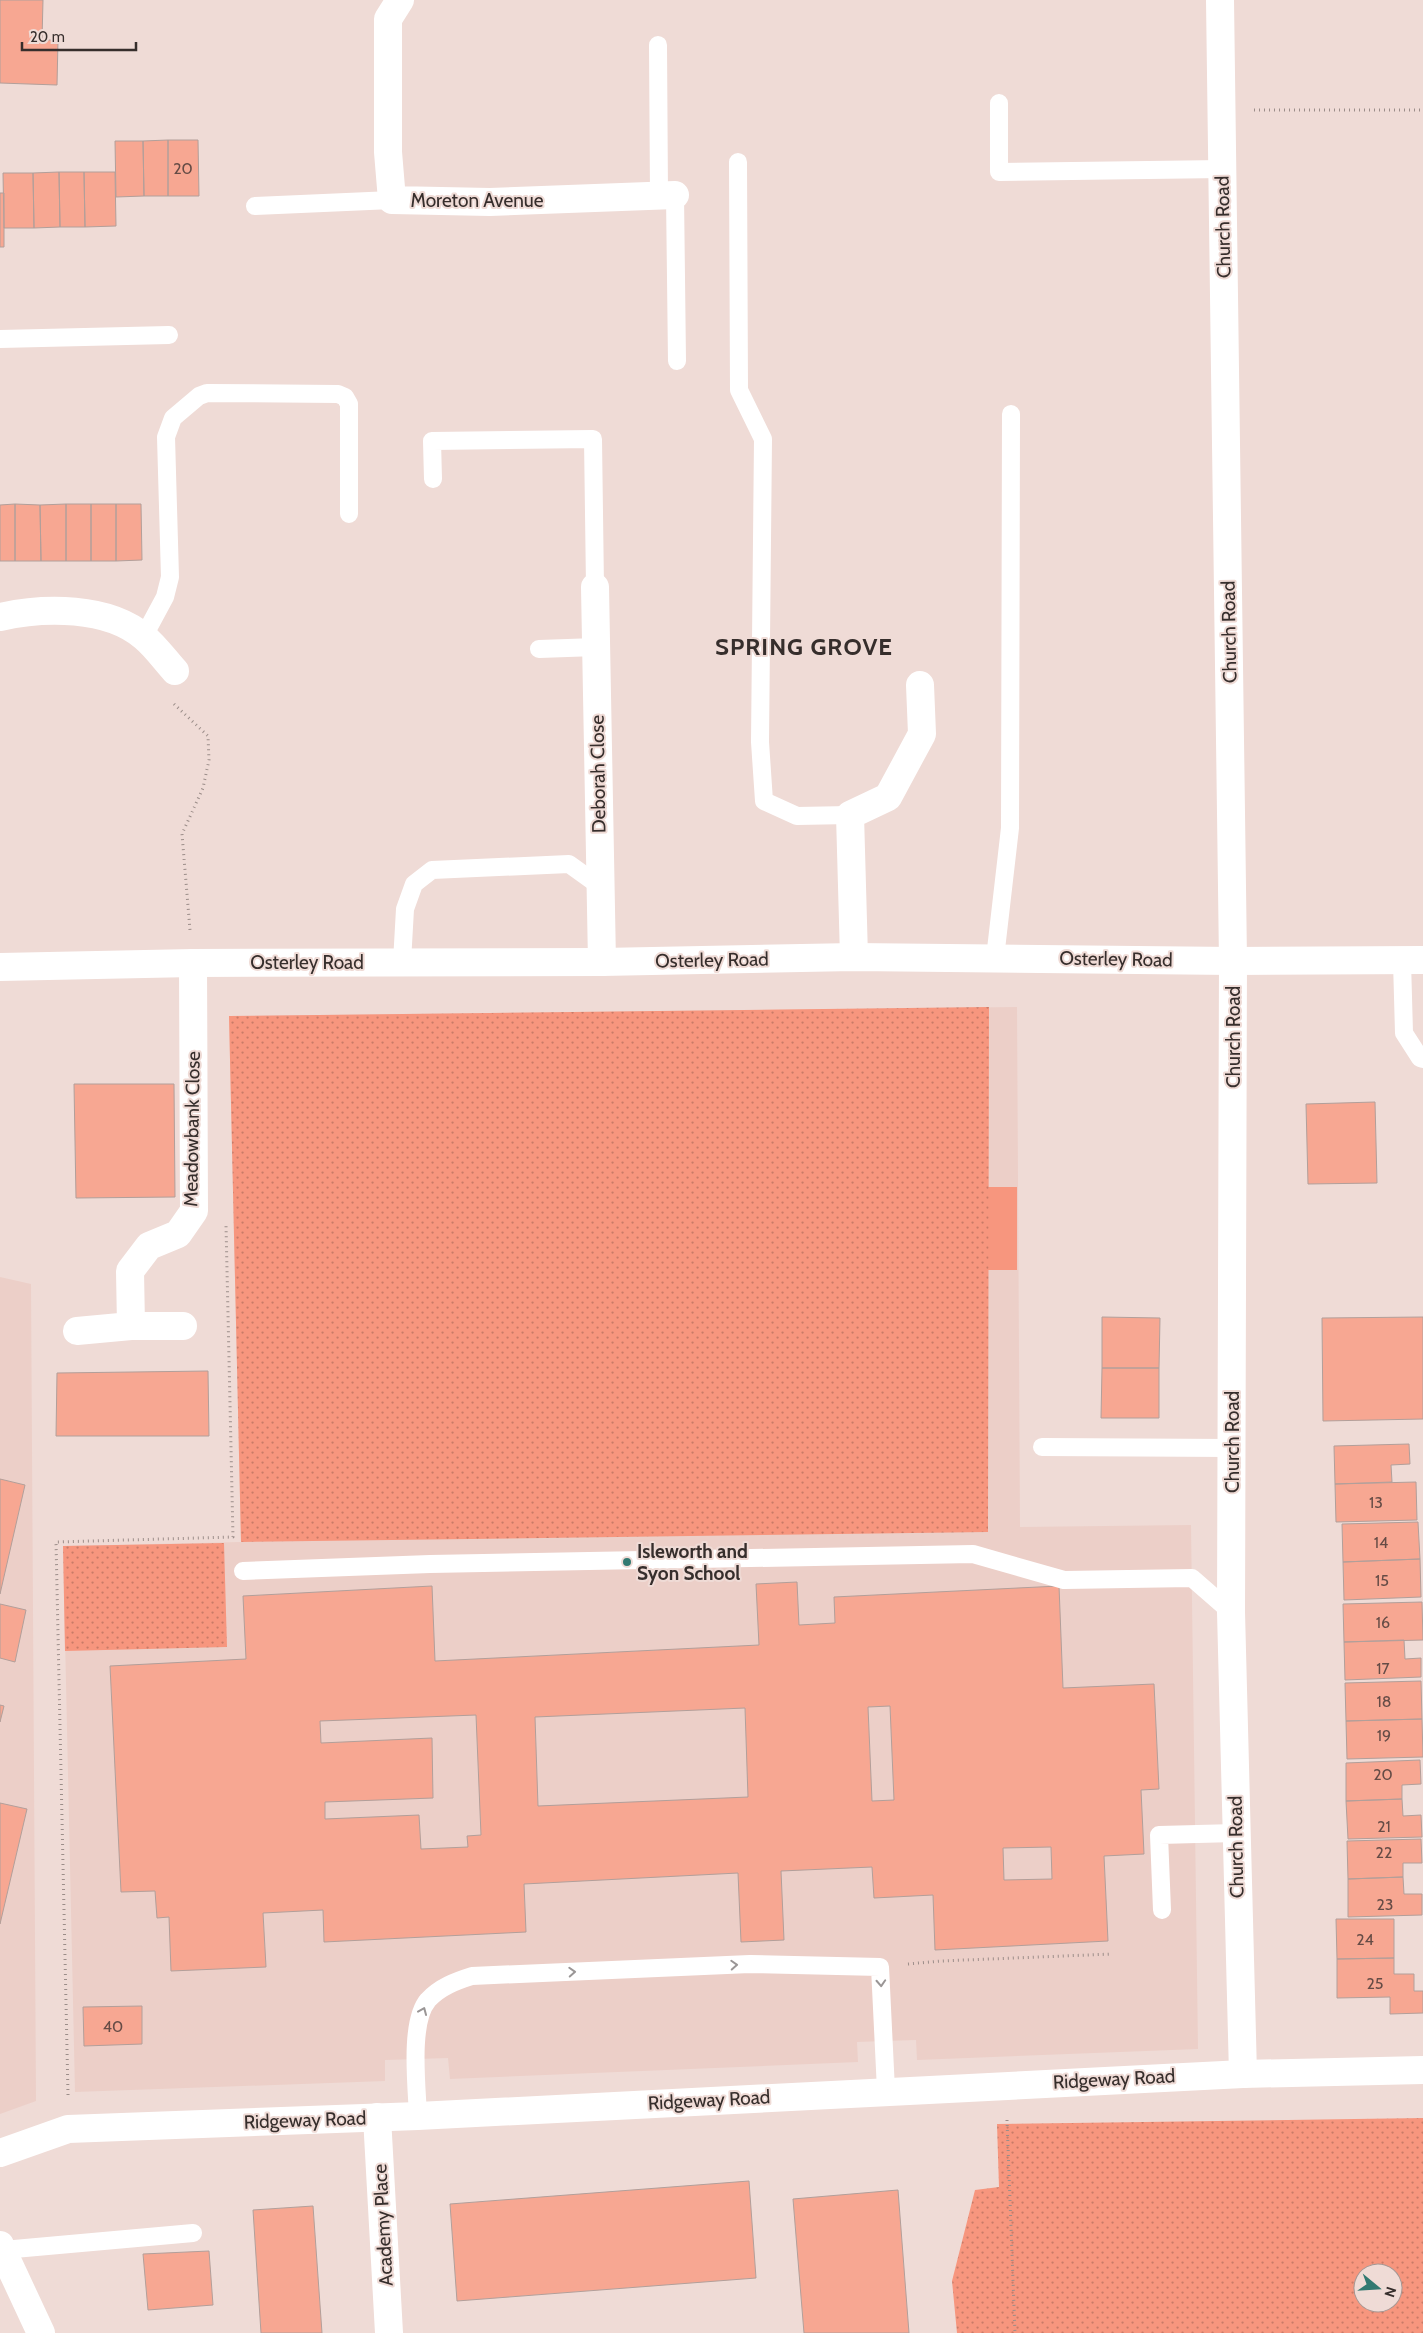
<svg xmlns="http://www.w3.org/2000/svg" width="1423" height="2333" viewBox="0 0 1423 2333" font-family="Cabin,sans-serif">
<defs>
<pattern id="park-dots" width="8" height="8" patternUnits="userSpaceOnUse" patternTransform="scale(1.25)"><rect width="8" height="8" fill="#f7967e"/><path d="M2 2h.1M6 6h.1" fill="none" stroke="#c97b67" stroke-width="1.8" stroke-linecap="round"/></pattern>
</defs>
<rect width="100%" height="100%" fill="#efdbd6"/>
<path fill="#eccfc8" d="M1017 1007 1020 1527 1191 1525 1198 2049 917 2060 916 2040 884 2041 857 2042 858 2062 450 2079 448 2058 385 2060V2081L75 2092 63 1546 241 1542 229 1016Z
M0 1277 31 1284 36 2101 0 2114Z"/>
<path fill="#f7967e" d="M967 1187H1017V1270H967Z"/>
<path fill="url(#park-dots)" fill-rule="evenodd" d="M989 1007 988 1532 241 1542 229 1016Z
M224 1543 227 1647 65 1651 63 1546Z
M1423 2118V2333H957L952 2281 975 2190 999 2187 997 2124ZM1363 2273H1393V2303H1363Z"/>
<path fill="#f7a792" stroke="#b29f9a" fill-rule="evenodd" d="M0 0H43L42 40H58L57 85 0 83Z
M168 140H198L199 196H168Z
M168 140V196H144L143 141Z
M115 141H143L144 196 116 197Z
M59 172H84L85 227H60Z
M59 172 60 227 34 228 33 173Z
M84 172H115L116 226 85 227Z
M3 173H33L34 228H4Z
M0 193H4V247H0Z
M15 504 40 505 41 561H15Z
M15 504V561H0V505Z
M66 504H91V561H66Z
M66 504V561H41L40 505Z
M91 504H116V561H91Z
M116 504H141L142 560 116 561Z
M74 1084H174L175 1197 76 1198Z
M1375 1102 1377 1183 1308 1184 1306 1104Z
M1102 1317 1160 1318 1159 1368H1102Z
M1423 1317V1419L1323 1421 1322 1318Z
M1102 1368H1159V1418H1101Z
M208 1371 209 1436H56L57 1373Z
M1409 1444 1410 1464 1391 1465 1392 1482 1335 1484 1334 1446Z
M0 1479 25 1485 0 1594Z
M1416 1482 1417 1520 1336 1522 1335 1484Z
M1418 1522 1420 1559 1343 1562 1342 1524Z
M1420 1559 1421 1597 1344 1600 1343 1562Z
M797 1582 799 1625 835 1623 834 1597 1059 1586 1063 1688 1154 1684 1159 1789 1141 1790 1144 1854 1104 1856 1108 1941 935 1950 933 1895 874 1898 872 1867 781 1871 784 1940 741 1942 738 1873 524 1884 526 1932 324 1942 323 1910 263 1913 266 1967 171 1971 169 1917 157 1918 155 1891 121 1892 110 1666 246 1659 243 1596 432 1586 435 1661 759 1645 756 1584ZM890 1706 894 1800 872 1801 868 1707ZM745 1708 748 1797 538 1806 535 1717ZM476 1715 481 1835 467 1836 468 1847 421 1849 419 1815 325 1819V1802L433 1798 432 1738 321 1743 320 1721ZM1051 1847 1052 1879 1004 1880 1003 1848Z
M1422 1602 1423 1640 1344 1642 1343 1604Z
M0 1604 26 1610 15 1662 0 1658Z
M1404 1640 1405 1659 1421 1658V1677L1345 1680 1344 1642Z
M1421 1681 1422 1719 1346 1721 1345 1683Z
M0 1705 4 1706 0 1722Z
M1422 1719 1423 1757 1347 1759 1346 1721Z
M1420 1760 1421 1784 1402 1785V1799L1346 1801V1763Z
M1402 1799 1403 1816 1421 1815 1422 1837 1348 1839 1346 1801Z
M0 1803 27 1809 0 1924Z
M1421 1839 1422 1863H1403V1877L1348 1879 1347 1841Z
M1403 1877 1404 1894H1422V1915L1348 1917V1879Z
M1336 1919H1394V1958L1337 1959Z
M1394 1958V1974H1414V1991H1423V2013L1390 2014V1997L1337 1998V1959Z
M142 2006V2044L84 2046 83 2007Z
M749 2181 756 2278 457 2301 450 2204Z
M898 2190 909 2333H804L793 2199Z
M313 2206 322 2333H261L253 2210Z
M209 2251 213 2305 148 2310 143 2254Z"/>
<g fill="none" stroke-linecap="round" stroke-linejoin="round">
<path stroke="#9b8d89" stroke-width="3" stroke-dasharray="1 4" stroke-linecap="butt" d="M1254 110H1423
M174 704 208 736 209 760 203 788 182 834 190 930
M908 1964 941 1961 1112 1954
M68 2095 56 1542 233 1537 226 1225
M1007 2120 1015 2333"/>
<path stroke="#fff" stroke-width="18" d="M658 45 659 196
M999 103V172L1223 169
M738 162 739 390 763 439 760 742 764 801 797 816 850 815
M675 195 677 361
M255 206 392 200
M0 339 169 335
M433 479 432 441 593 439 595 587
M144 636 165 597 170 577 166 437 173 418 199 396 207 393 338 394 345 397 349 404V514
M539 649 596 647
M995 958 1010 828 1011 414
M1402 961 1404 1033 1420 1058 1423 1059
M402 962 405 909 414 884 432 870 569 864 601 887
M1042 1447 1232 1448
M243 1571 430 1564 973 1554 1064 1580 1192 1578 1231 1612
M1162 1910 1159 1835 1236 1833
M418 2116C417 2088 409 2022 428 2000 440 1987 456 1981 472 1976L750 1964 880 1967 886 2090
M3 2250 193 2233"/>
<path stroke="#fff" stroke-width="28" d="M400 0 388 19V152L392 200 490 202 675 195
M1220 0 1233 961 1231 1612 1243 2074
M595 587 602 962
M0 617C44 607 108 606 144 637 155 646 165 660 175 671
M854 957 850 815 888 797 922 734 920 685
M131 1326 130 1271 149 1246 178 1234 194 1211 193 963
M77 1331 131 1326H183
M377 2117 389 2333"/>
<path stroke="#fff" stroke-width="28" d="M0 967 193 963 602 962 854 957 1233 961 1423 960
M0 2153 68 2129 418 2116 1243 2074 1423 2070
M0 2245 41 2333"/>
</g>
<defs><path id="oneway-chevron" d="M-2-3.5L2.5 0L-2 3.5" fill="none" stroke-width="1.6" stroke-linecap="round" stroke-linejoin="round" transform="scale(1.25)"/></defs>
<g stroke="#9a9696">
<use href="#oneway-chevron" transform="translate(734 1965) rotate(-3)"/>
<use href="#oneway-chevron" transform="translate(572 1972) rotate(-3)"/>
<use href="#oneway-chevron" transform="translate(881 1983) rotate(87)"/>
<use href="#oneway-chevron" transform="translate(423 2011) rotate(-67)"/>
</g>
<circle fill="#327971" stroke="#efdbd6" stroke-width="2" cx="627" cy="1562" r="5"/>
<g text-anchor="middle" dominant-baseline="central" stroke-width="4" stroke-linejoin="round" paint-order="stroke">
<g font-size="16" fill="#664c46">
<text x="183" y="168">20</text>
<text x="1376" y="1502">13</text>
<text x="1381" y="1542">14</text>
<text x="1382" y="1580">15</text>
<text x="1383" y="1622">16</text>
<text x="1383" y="1668">17</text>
<text x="1384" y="1701">18</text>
<text x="1384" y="1735">19</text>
<text x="1383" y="1774">20</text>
<text x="1384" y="1826">21</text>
<text x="1384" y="1852">22</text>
<text x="1385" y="1904">23</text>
<text x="1365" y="1939">24</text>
<text x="1375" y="1983">25</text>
<text x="113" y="2026">40</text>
</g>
<g font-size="19" fill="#362e2c" stroke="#efdbd6">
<text x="477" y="200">Moreton Avenue</text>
<text transform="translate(1223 227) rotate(-91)">Church Road</text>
<text transform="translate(1229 632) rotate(-91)">Church Road</text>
<text transform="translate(598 774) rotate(-91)">Deborah Close</text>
<text transform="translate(1116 959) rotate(1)">Osterley Road</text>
<text transform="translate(712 960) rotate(-1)">Osterley Road</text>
<text x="307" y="962">Osterley Road</text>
<text transform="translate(1233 1037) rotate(-90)">Church Road</text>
<text transform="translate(192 1129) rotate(-89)">Meadowbank Close</text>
<text transform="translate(1232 1442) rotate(-90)">Church Road</text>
<text transform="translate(1236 1847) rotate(-91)">Church Road</text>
<text transform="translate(1114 2079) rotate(-3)">Ridgeway Road</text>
<text transform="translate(709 2100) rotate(-3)">Ridgeway Road</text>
<text transform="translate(305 2120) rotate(-2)">Ridgeway Road</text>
<text transform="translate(383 2225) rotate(-93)">Academy Place</text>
</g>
<g font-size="19" font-weight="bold" fill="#362e2c" stroke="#efdbd6" text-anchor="start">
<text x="637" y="1551">Isleworth and<tspan x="637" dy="22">Syon School</tspan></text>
</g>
<g font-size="24" font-weight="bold" letter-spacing="1" fill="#362e2c" stroke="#efdbd6">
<text x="804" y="646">SPRING GROVE</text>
</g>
</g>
<g transform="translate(1378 2288) rotate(108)"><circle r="24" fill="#efdbd6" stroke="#a59692"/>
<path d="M0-4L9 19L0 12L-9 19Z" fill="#327971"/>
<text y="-8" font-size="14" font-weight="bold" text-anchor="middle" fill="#362e2c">N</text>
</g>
<path d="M22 42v8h114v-8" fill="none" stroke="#362e2c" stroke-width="2.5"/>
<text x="30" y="42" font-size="15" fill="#362e2c" stroke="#efdbd6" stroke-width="4" paint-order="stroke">20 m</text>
</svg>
